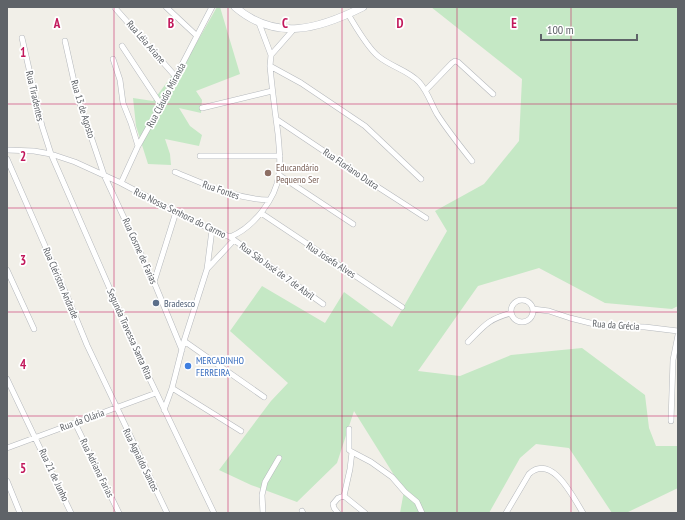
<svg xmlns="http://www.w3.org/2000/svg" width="685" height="520" viewBox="0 0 685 520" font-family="'PT Sans Narrow',sans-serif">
<rect width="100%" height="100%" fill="#f1efe8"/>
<path fill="#c5e8c5" d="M217 7H220L240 74 196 91 202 100 201 113 179 108 190 126 202 135 199 146 165 139 170 154 171 165 148 164 136 126 133 98 153 101 197 42Z
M431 7H677L678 8V306L672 309 605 303 539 268 478 286 418 371 460 376 511 355 582 348 645 395 649 428 656 446H678V488L626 513H612L569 448 536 444 520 458 489 513H400L404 491 354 411 337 463 297 502 251 485 219 470 271 401 288 383 230 331 262 286 325 323 344 292 392 327 447 231 435 211 484 184 519 141 522 79Z"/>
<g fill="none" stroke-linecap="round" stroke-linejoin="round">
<g stroke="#b5b8bc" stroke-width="6">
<path id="street" d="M166 7 197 36
M115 8 176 77
M348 14C356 27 367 47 378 56 391 67 408 70 419 82 428 92 431 104 437 114 448 131 460 146 472 161
M22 38 42 126 51 154 144 367 214 513
M65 41 77 95 104 175 154 282 182 350
M122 46 161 105
M271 55 293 30
M113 59 120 80 123 103 131 123 138 146
M270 66 301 83 365 126 421 179
M426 90 452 63 455 61 458 62 493 94
M202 108 272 91
M276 119 370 182 426 218
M7 150 34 151 51 154 75 162 121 183 199 224 230 237C253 228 276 199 279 174 281 161 279 147 278 134 275 111 272 89 270 66L271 55 259 23
M200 156H280
M7 159 67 296 87 345 167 513
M175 172C207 185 235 199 269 200
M279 175 353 224
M121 183 138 146 161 105 212 7
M261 213 402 307
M230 237 323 304
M207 269 234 240
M7 270 34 329
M154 282 176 212
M511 311a11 11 0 1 1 22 0a11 11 0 1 1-22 0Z
M533 309 549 311 570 318 602 326 645 327 678 331
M184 341 264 397
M468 342C484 326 488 319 511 313
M7 379 71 513
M172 388 184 341 207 269 212 230
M164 410 172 388 241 431
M671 421 673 360 678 335
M75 423 119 513
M7 448 156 393
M352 452 371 462 392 477 405 492 417 502 422 513
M7 481 20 513
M344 496 350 469 352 452 349 450V429
M344 496 365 513
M302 511 303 513
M263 513 262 495 265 482 279 458
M338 513 334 508 333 504 338 498 344 496
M506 513 529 474C552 453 573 497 583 513"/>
</g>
<g stroke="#b6babf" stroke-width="8">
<path id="secondary" d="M235 7C276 42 319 29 363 7"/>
</g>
<use href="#street" stroke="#fff" stroke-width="5"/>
<use href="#secondary" stroke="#fff" stroke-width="7"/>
</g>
<path fill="none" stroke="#c2185b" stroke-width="1" stroke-opacity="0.55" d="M114 7V513M228 7V513M342 7V513M457 7V513M571 7V513M7 104H678M7 208H678M7 312H678M7 416H678"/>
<circle fill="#8d6e63" stroke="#fff" stroke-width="1.5" cx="268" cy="173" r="4"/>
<circle fill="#5c6f8a" stroke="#fff" stroke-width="1.5" cx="156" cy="303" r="4"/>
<circle fill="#3f7fe0" stroke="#fff" stroke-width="1.5" cx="188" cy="366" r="4"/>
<g text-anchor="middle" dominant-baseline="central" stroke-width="3.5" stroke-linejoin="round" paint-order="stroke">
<g font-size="10" fill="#5f6368" stroke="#fff">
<text transform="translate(146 42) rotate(49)">Rua Léia Ariane</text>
<text transform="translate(166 95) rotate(-62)">Rua Cláudio Miranda</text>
<text transform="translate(35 96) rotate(77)">Rua Tiradentes</text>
<text transform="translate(83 109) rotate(73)">Rua 13 de Agosto</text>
<text transform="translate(351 169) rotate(34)">Rua Floriano Dutra</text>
<text transform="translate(221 190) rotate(19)">Rua Fontes</text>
<text transform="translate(180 213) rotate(26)">Rua Nossa Senhora do Carmo</text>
<text transform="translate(140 251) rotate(66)">Rua Cosme de Farias</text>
<text transform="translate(331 260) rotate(33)">Rua Josefa Alves</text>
<text transform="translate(277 271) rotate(36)">Rua São José de 7 de Abril</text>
<text transform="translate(61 283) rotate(67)">Rua Clériston Andrade</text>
<text transform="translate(616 325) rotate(4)">Rua da Grécia</text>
<text transform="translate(130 334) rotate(66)">Segunda Travessa Santa Rita</text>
<text transform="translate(82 420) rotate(-20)">Rua da Olária</text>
<text transform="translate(141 460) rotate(64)">Rua Agnaldo Santos</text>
<text transform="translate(97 468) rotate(64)">Rua Adriana Farias</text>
<text transform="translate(54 475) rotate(65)">Rua 21 de Junho</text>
</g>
<g font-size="10" fill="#785e54" stroke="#fff" text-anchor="start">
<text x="276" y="167">Educandário<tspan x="276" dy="12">Pequeno Ser</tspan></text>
</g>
<g font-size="10" fill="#4e5e75" stroke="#fff" text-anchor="start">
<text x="164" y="303">Bradesco</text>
</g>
<g font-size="10" fill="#366cbe" stroke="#fff" text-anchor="start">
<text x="196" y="360">MERCADINHO<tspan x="196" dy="12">FERREIRA</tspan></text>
</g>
</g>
<g font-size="13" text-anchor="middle" font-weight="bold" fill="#c2185b" stroke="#fff" stroke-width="3.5" stroke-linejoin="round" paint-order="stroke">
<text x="57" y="28">A</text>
<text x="171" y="28">B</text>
<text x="285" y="28">C</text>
<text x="400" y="28">D</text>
<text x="514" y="28">E</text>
<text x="23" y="57">1</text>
<text x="23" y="161">2</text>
<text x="23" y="265">3</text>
<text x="23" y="369">4</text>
<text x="23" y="473">5</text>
</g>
<rect width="685" height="520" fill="none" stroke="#5f6368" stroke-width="16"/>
<path d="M541 34v6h96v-6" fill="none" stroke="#5f6368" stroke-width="2"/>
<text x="547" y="34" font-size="12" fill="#5f6368" stroke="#ffffff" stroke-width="3" paint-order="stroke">100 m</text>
</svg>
